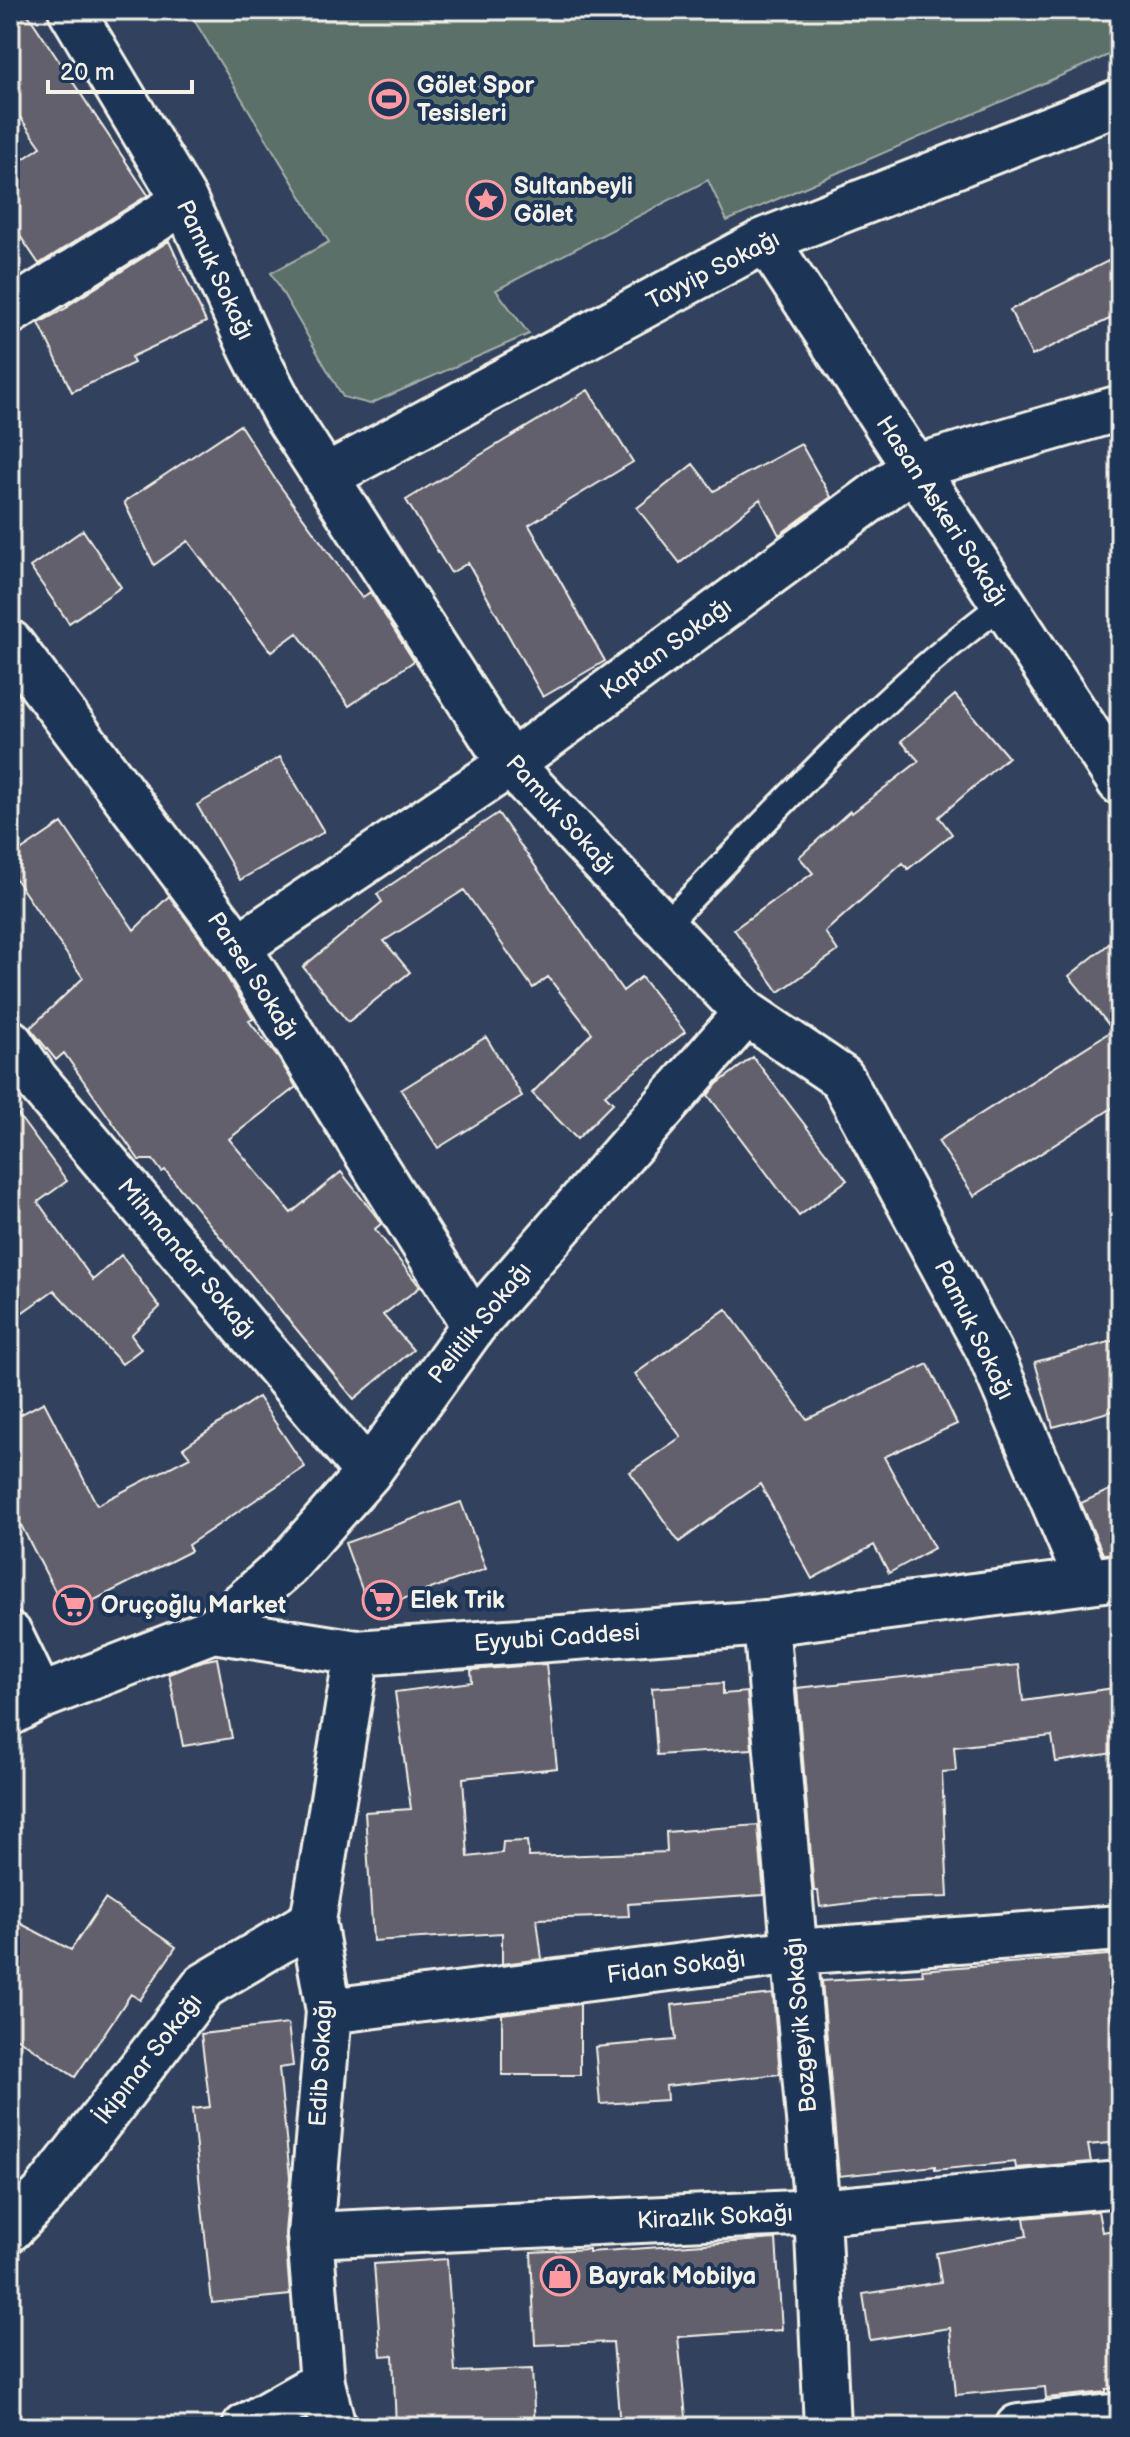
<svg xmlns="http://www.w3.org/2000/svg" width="1130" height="2437" viewBox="0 0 1130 2437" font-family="'Balsamiq Sans',sans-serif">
<rect width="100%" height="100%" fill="#32425e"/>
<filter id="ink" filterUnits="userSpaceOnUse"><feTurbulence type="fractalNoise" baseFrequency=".0125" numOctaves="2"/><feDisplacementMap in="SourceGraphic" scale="16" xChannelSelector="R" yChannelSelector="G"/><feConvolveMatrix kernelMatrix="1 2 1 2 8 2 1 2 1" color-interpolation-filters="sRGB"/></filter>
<g filter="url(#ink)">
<path fill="#5c706b" stroke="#a8b0aa" stroke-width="2" d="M188 10H1120V50L727 221 708 180 496 290 529 334 370 404 343 397 271 273 329 242Z"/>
<path fill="#63606e" stroke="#f4f1e8" stroke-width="2" d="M10 10H25L148 195 39 264 10 221V168L41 147 10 103Z
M169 241 206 322 131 357 134 363 72 392 39 323 68 307 67 306Z
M1120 255V314L1032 356 1010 310Z
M588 390 633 462 529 525 605 661 543 697 468 563 451 573 406 500Z
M240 425 275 479 362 598 370 592 414 661 349 706 297 633 271 652 188 541 154 565 124 502Z
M801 444 831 497 779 535 760 499 680 563 637 508 693 464 714 491Z
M83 530 121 587 69 623 30 567Z
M955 695 1008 757 939 817 952 834 908 869 903 863 825 932 838 951 779 992 734 929 813 873 799 857 850 811 852 813 919 761 901 741Z
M280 757 324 832 240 880 197 805Z
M498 813 623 991 641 977 685 1032 605 1095 613 1103 577 1139 532 1093 592 1033 548 977 533 988 464 890 384 941 410 972 348 1022 303 967 382 902 377 894Z
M62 823 134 930 169 896 217 961 253 1019 249 1021 279 1059 296 1087 229 1139 291 1213 341 1172 379 1220 381 1224 375 1229 420 1287 383 1315 413 1350 354 1399 165 1170 162 1172 153 1160H139L64 1053 56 1060 30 1028 83 978 10 871V858Z
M1120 935V1103L974 1196 938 1141 1113 1030 1069 976Z
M486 1037 522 1096 438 1148 401 1090Z
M753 1057 847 1180 799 1216 708 1095 717 1084Z
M10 1104 67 1181 38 1202 93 1280 121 1255 160 1307 131 1335 141 1349 122 1364 54 1290 10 1321Z
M726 1309 807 1419 928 1364 957 1424 884 1457 934 1548 889 1573 874 1545 812 1579 760 1484 679 1542 630 1472 681 1437 635 1374Z
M1120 1339V1409L1053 1427 1035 1362Z
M258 1397 305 1467 188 1545 191 1551 67 1614 10 1504V1420L44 1402 97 1505 190 1457 183 1448Z
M1120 1485V1553L1103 1554 1081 1503Z
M461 1502 486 1569 370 1611 345 1543Z
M217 1658 232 1738 183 1746 169 1674 202 1661Z
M546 1664 557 1768 463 1778 468 1857 502 1853 503 1842 527 1841 529 1857 667 1852 666 1832 758 1825 764 1895 628 1904 629 1916 537 1919 542 1959 502 1964V1933L373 1941 365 1812 411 1809 395 1692 472 1682 471 1670Z
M1019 1665 1023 1701 1114 1688 1120 1752 1056 1762 1052 1736 954 1747 956 1771 942 1772 948 1897 884 1899 820 1907 818 1891H814L797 1688Z
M723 1683V1694L747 1692 752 1749 657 1755 652 1688Z
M105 1899 176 1947 140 2000 131 1994 75 2077 10 2033V1918L71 1950Z
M1120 1954V2142L1088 2145 1091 2162 1016 2168 1015 2162 935 2170V2166L839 2176 822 1981 923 1975 922 1970Z
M773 1994 780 2074 666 2086 667 2100 600 2104 595 2047 676 2040 672 2005Z
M580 2004V2075H502V2014Z
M288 2024 293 2066 279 2068 290 2177 285 2233 290 2295 212 2303 192 2109 210 2107 201 2034Z
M1098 2211 1102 2232 1120 2229V2388L1106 2389V2392L1046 2398 1045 2387 956 2395 950 2328 870 2340 863 2294 941 2282 936 2253 1027 2236 1024 2218Z
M776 2239 782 2330 678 2337 687 2427H620L613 2342 535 2345 531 2252 589 2249V2252Z
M447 2259 455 2372 532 2369 535 2427H396L393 2355 381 2356 374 2264Z"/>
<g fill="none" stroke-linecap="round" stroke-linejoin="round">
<g stroke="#f4f1e8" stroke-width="30">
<path id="lane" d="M664 926C773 814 877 697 1003 604"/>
</g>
<g stroke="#f4f1e8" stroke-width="50">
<path id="street" d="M71 10 185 201 252 350 285 414 510 764 746 1013 842 1078 989 1351 1087 1580
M766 240 1120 782
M10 312 185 201
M325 477 766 240 1120 101
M10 643 238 947 474 1325
M238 947 510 764 913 468 1120 408
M10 1042 36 1080 368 1473
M766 1623 817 2212 827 2427
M213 1630 286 1566 368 1473 474 1325 746 1013
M10 1635 40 1697
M329 2011 795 1952 1120 1928
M10 2229 44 2194 204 1986 313 1921
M310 2235 817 2212 1120 2184
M245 2427 322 2383
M333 2427 322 2383 310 2235 329 2011 313 1921 357 1653
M1018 2427 1120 2416"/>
</g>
<g stroke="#f4f1e8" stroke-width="50">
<path id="secondary" d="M10 1713 40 1697 213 1630 357 1653 766 1623 1120 1577"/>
</g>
<use href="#lane" stroke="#1d3557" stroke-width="24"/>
<use href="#street" stroke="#1d3557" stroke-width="44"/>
<use href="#secondary" stroke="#1d3557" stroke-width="44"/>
</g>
</g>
<defs>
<g id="stadium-ring" transform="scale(2)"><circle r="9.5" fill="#1d3557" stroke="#ff9aa2" stroke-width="1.5"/><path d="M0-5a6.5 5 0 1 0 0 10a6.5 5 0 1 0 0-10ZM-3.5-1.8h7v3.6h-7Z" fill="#ff9aa2"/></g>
<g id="sight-ring" transform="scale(2)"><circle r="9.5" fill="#1d3557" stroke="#ff9aa2" stroke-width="1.5"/><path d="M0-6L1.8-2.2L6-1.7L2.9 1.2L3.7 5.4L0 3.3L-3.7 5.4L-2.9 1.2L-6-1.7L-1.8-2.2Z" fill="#ff9aa2"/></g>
<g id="supermarket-ring" transform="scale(2)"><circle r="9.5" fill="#1d3557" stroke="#ff9aa2" stroke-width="1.5"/><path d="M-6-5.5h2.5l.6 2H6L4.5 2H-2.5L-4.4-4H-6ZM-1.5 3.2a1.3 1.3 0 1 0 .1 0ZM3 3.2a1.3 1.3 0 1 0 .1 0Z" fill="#ff9aa2"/></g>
<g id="shop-ring" transform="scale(2)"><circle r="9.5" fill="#1d3557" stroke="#ff9aa2" stroke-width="1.5"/><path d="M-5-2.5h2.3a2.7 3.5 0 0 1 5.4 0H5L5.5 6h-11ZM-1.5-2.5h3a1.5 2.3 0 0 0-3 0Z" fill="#ff9aa2"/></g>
</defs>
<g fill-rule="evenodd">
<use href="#stadium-ring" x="389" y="99"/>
<use href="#sight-ring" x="486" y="200"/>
<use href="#supermarket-ring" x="382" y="1600"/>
<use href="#supermarket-ring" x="73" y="1605"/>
<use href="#shop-ring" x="560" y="2276"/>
</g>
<g text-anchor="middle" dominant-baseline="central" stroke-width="8" stroke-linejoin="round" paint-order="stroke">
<g font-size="24" font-weight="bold" fill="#f4f1e8" stroke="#1d3557" text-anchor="start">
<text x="417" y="85">Gölet Spor<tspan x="417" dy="28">Tesisleri</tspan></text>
<text x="514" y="186">Sultanbeyli<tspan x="514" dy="28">Gölet</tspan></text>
<text x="410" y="1600">Elek Trik</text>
<text x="101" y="1605">Oruçoğlu Market</text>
<text x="588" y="2276">Bayrak Mobilya</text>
</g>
<g font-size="24" fill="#f4f1e8" stroke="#1d3557">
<text transform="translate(215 270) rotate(65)">Pamuk Sokağı</text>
<text transform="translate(713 270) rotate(-27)">Tayyip Sokağı</text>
<text transform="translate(942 511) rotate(57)">Hasan Askeri Sokağı</text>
<text transform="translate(666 649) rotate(-36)">Kaptan Sokağı</text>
<text transform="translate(561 815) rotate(48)">Pamuk Sokağı</text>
<text transform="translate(253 976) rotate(57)">Parsel Sokağı</text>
<text transform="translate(187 1259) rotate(50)">Mihmandar Sokağı</text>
<text transform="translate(480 1323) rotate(-51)">Pelitlik Sokağı</text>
<text transform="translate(974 1330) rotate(64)">Pamuk Sokağı</text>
<text transform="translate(557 1638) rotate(-4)">Eyyubi Caddesi</text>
<text transform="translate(676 1967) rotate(-7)">Fidan Sokağı</text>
<text transform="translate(801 2025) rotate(-95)">Bozgeyik Sokağı</text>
<text transform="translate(148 2059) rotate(-52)">İkipınar Sokağı</text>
<text transform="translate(321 2063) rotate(-87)">Edib Sokağı</text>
<text transform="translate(715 2217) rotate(-3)">Kirazlık Sokağı</text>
</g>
</g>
<rect width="1130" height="2437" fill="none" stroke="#1d3557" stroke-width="40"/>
<rect x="20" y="20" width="1090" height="2397" fill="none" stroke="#f4f1e8" stroke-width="3" filter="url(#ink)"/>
<path d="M48 80v12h144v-12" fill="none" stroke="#f4f1e8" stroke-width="4"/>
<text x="60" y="80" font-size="24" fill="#f4f1e8" stroke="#1d3557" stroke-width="6" paint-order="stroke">20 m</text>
</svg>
